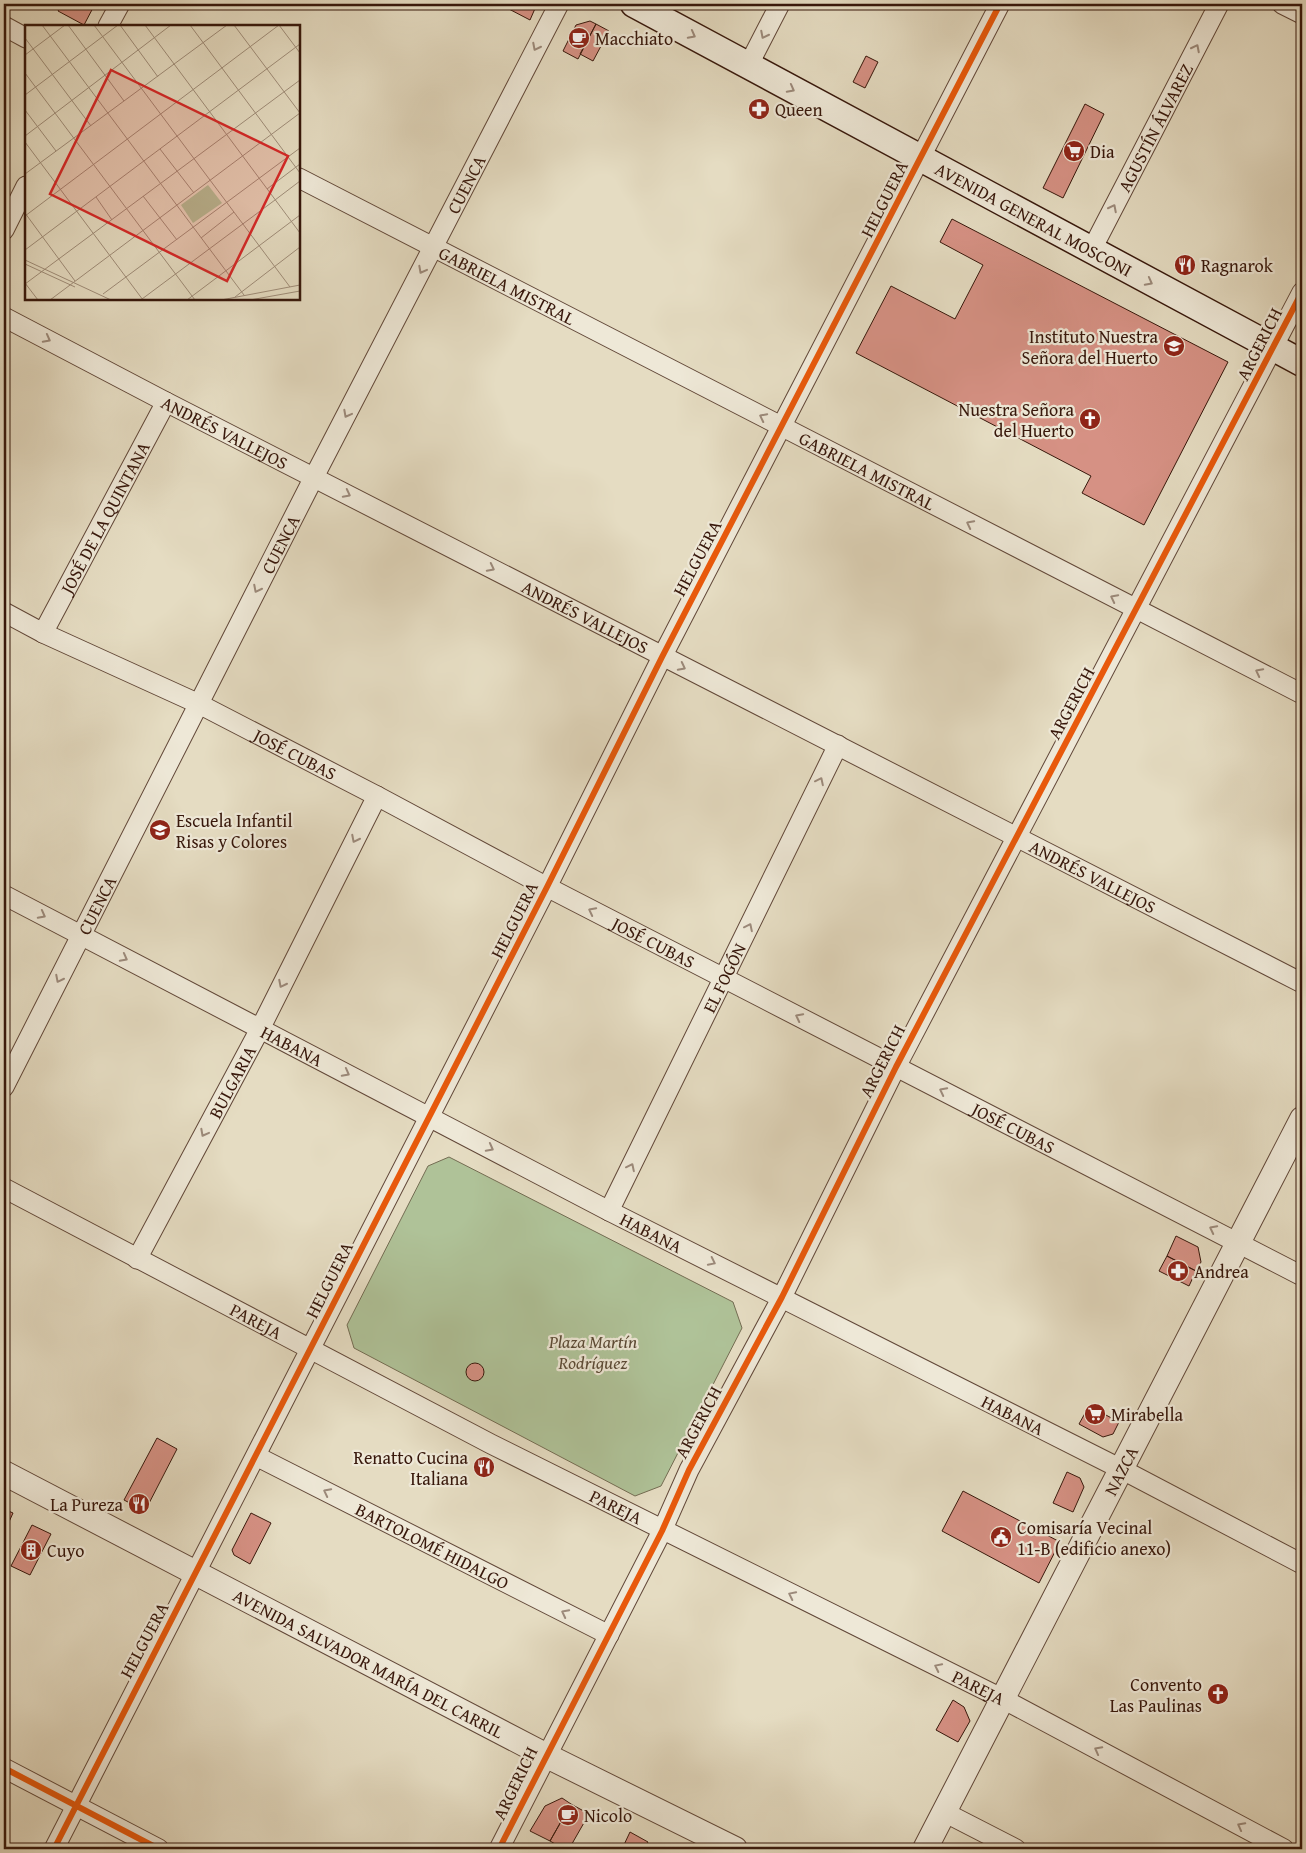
<svg xmlns="http://www.w3.org/2000/svg" width="1306" height="1853" viewBox="0 0 1306 1853" font-family="'Gentium Book Plus',serif">
<rect width="100%" height="100%" fill="#e5dcc2"/>
<filter id="stains"><feTurbulence type="fractalNoise" baseFrequency=".004" numOctaves="4"/><feColorMatrix values="0 0 0 0 .2 0 0 0 0 .09 0 0 0 0 .02 0 0 0 .5 -.17"/></filter>
<radialGradient id="worn" r=".72"><stop offset=".6" stop-color="#630" stop-opacity="0"/><stop offset="1" stop-color="#630" stop-opacity=".3"/></radialGradient>
<path fill="#afc298" stroke="#736c52" d="M449 1157 733 1302 742 1328 661 1486 635 1496 354 1348 347 1325 428 1166Z"/>
<path fill="#d69184" stroke="#37170b" d="M62 4H95L84 25 58 11Z
M509 4H537L530 20 507 8Z
M590 21 596 24 578 59 563 51 576 25Z
M596 24 609 31 593 61 580 54Z
M866 56 878 62 865 88 853 82Z
M1085 104 1104 114 1063 198 1043 188Z
M952 219 1228 362 1144 525 1082 493 1091 476 856 353 891 286 955 319 983 265 940 242Z
M1176 1236 1198 1247 1201 1262 1196 1271 1167 1256Z
M1167 1256 1196 1271 1189 1286 1159 1271Z
M466 1372a9 9 0 1 1 18 0a9 9 0 1 1-18 0Z
M1089 1406 1119 1422 1113 1434 1103 1437 1079 1424Z
M157 1438 177 1449 145 1511 124 1500Z
M1067 1472 1080 1478 1084 1487 1073 1512 1053 1503Z
M963 1491 1060 1542 1039 1583 942 1531Z
M4 1509 13 1513 4 1533Z
M251 1513 271 1523 250 1564 234 1555 232 1550Z
M32 1525 51 1534 30 1575 11 1566Z
M953 1700 964 1707 970 1721 958 1742 936 1730Z
M562 1798 571 1804 550 1841 530 1831 545 1806Z
M571 1804 589 1814 569 1849H564L550 1841Z
M630 1832 648 1842 644 1849H622Z"/>
<g fill="none" stroke-linecap="round" stroke-linejoin="round">
<g stroke="#624839" stroke-width="21">
<g id="minor">
<path d="M1282 4 1302 14"/>
<path d="M4 26 26 38"/>
<path d="M108 26 120 4"/>
<path d="M748 66 780 4"/>
<path id="s1" d="M299 178 1302 694"/>
<path d="M4 230 26 186"/>
<path id="s2" d="M1091 251 1219 4"/>
<path id="s3" d="M4 317 166 402 1302 983"/>
<path id="s4" d="M4 612 43 633 199 704 377 796 547 887 1302 1276"/>
<path id="s5" d="M43 633 166 402"/>
<path id="s6" d="M4 895 609 1211 1121 1469 1302 1564"/>
<path id="s7" d="M4 1087 314 477 559 4"/>
<path id="s8" d="M4 1188 491 1444 1003 1699 1284 1849"/>
<path id="s9" d="M609 1211 838 745"/>
<path id="s10" d="M137 1259 260 1029 377 796"/>
<path id="s11" d="M256 1456 609 1635"/>
<path d="M4 1768 159 1849"/>
<path d="M944 1812 1016 1849"/>
<path d="M54 1849 547 887 662 657 1000 4"/>
<path d="M499 1849 662 1531 689 1470 782 1297 896 1067 1302 292"/>
</g>
</g>
<g stroke="#624839" stroke-width="26">
<g id="tertiary">
<path id="s12" d="M4 1473 545 1755 735 1849"/>
<path id="s13" d="M925 1849 1302 1119"/>
</g>
</g>
<g stroke="#37170b" stroke-width="29">
<g id="secondary">
<path id="s14" d="M634 4 1302 363"/>
</g>
</g>
<use href="#minor" stroke="#eee8d7" stroke-width="19"/>
<use href="#tertiary" stroke="#eee8d7" stroke-width="24"/>
<use href="#secondary" stroke="#eee8d7" stroke-width="26"/>
<g stroke="#eee8d7" stroke-width="9">
<path id="cycleway" d="M4 1768 159 1849
M54 1849 547 887 662 657 1000 4
M499 1849 662 1531 689 1470 782 1297 896 1067 1302 292"/>
</g>
<use href="#cycleway" stroke="#e8590c" stroke-width="6"/>
</g>
<defs><path id="oneway-chevron" d="M-2-3.5L2.5 0L-2 3.5" fill="none" stroke-width="1.6" stroke-linecap="round" stroke-linejoin="round" transform="scale(1.25)"/></defs>
<g stroke="#9c8a7b">
<use href="#oneway-chevron" transform="translate(692 35) rotate(28)"/>
<use href="#oneway-chevron" transform="translate(764 35) rotate(117)"/>
<use href="#oneway-chevron" transform="translate(536 47) rotate(117)"/>
<use href="#oneway-chevron" transform="translate(1196 48) rotate(-63)"/>
<use href="#oneway-chevron" transform="translate(791 89) rotate(28)"/>
<use href="#oneway-chevron" transform="translate(1113 208) rotate(-63)"/>
<use href="#oneway-chevron" transform="translate(422 270) rotate(118)"/>
<use href="#oneway-chevron" transform="translate(1149 282) rotate(28)"/>
<use href="#oneway-chevron" transform="translate(47 339) rotate(28)"/>
<use href="#oneway-chevron" transform="translate(347 414) rotate(118)"/>
<use href="#oneway-chevron" transform="translate(763 417) rotate(-153)"/>
<use href="#oneway-chevron" transform="translate(347 494) rotate(27)"/>
<use href="#oneway-chevron" transform="translate(970 524) rotate(-153)"/>
<use href="#oneway-chevron" transform="translate(491 568) rotate(27)"/>
<use href="#oneway-chevron" transform="translate(257 589) rotate(117)"/>
<use href="#oneway-chevron" transform="translate(1114 598) rotate(-153)"/>
<use href="#oneway-chevron" transform="translate(682 667) rotate(27)"/>
<use href="#oneway-chevron" transform="translate(1259 672) rotate(-153)"/>
<use href="#oneway-chevron" transform="translate(820 781) rotate(-64)"/>
<use href="#oneway-chevron" transform="translate(355 839) rotate(117)"/>
<use href="#oneway-chevron" transform="translate(592 911) rotate(-153)"/>
<use href="#oneway-chevron" transform="translate(42 915) rotate(28)"/>
<use href="#oneway-chevron" transform="translate(749 927) rotate(-64)"/>
<use href="#oneway-chevron" transform="translate(124 958) rotate(28)"/>
<use href="#oneway-chevron" transform="translate(59 979) rotate(117)"/>
<use href="#oneway-chevron" transform="translate(282 984) rotate(117)"/>
<use href="#oneway-chevron" transform="translate(799 1017) rotate(-153)"/>
<use href="#oneway-chevron" transform="translate(346 1073) rotate(28)"/>
<use href="#oneway-chevron" transform="translate(943 1091) rotate(-153)"/>
<use href="#oneway-chevron" transform="translate(204 1133) rotate(118)"/>
<use href="#oneway-chevron" transform="translate(490 1148) rotate(28)"/>
<use href="#oneway-chevron" transform="translate(631 1167) rotate(-64)"/>
<use href="#oneway-chevron" transform="translate(1213 1229) rotate(-153)"/>
<use href="#oneway-chevron" transform="translate(712 1262) rotate(26)"/>
<use href="#oneway-chevron" transform="translate(327 1492) rotate(-153)"/>
<use href="#oneway-chevron" transform="translate(792 1595) rotate(-154)"/>
<use href="#oneway-chevron" transform="translate(565 1613) rotate(-153)"/>
<use href="#oneway-chevron" transform="translate(938 1667) rotate(-154)"/>
<use href="#oneway-chevron" transform="translate(1098 1750) rotate(-152)"/>
<use href="#oneway-chevron" transform="translate(1241 1826) rotate(-152)"/>
</g>
<defs>
<g id="cafe-disc" transform="scale(1.125)"><circle r="9.5" fill="#8f2418" stroke="#eee8d7"/><path d="M-5.5-4.5H6V0H3Q3 3.5 0 3.5H-2.5Q-5.5 3.5-5.5 0ZM3-3.2v2h1.7v-2ZM-6 4.5H4V6H-6Z" fill="#fff"/></g>
<g id="pharmacy-disc" transform="scale(1.125)"><circle r="9.5" fill="#8f2418" stroke="#eee8d7"/><path d="M-2-6h4v4h4v4h-4v4h-4v-4h-4v-4h4Z" fill="#fff"/></g>
<g id="supermarket-disc" transform="scale(1.125)"><circle r="9.5" fill="#8f2418" stroke="#eee8d7"/><path d="M-6-5.5h2.5l.6 2H6L4.5 2H-2.5L-4.4-4H-6ZM-1.5 3.2a1.3 1.3 0 1 0 .1 0ZM3 3.2a1.3 1.3 0 1 0 .1 0Z" fill="#fff"/></g>
<g id="restaurant-disc" transform="scale(1.125)"><circle r="9.5" fill="#8f2418" stroke="#eee8d7"/><path d="M-5-6h1v4h1v-4h1v4h1v-4h1v5L-1.5 .5V6h-2V.5L-5-1ZM5-6V6H3V1.5H1.5Q1.5-4 5-6Z" fill="#fff"/></g>
<g id="school-disc" transform="scale(1.125)"><circle r="9.5" fill="#8f2418" stroke="#eee8d7"/><path d="M0-5L7-2L0 1L-7-2ZM-4 1L0 2.5L4 1V4Q0 6-4 4Z" fill="#fff"/></g>
<g id="church-disc" transform="scale(1.125)"><circle r="9.5" fill="#8f2418" stroke="#eee8d7"/><path d="M-1.2-6h2.4v3.5h3.3v2.4h-3.3V6h-2.4V-.1h-3.3v-2.4h3.3Z" fill="#fff"/></g>
<g id="civic-disc" transform="scale(1.125)"><circle r="9.5" fill="#8f2418" stroke="#eee8d7"/><path d="M-.6-6.5H3V-4.5H.6V-3L4-1V1h2V6H-6V1h2V-1L-.6-3ZM-1.2 2.5V6h2.4V2.5Z" fill="#fff"/></g>
<g id="building-disc" transform="scale(1.125)"><circle r="9.5" fill="#8f2418" stroke="#eee8d7"/><path d="M-4-6H4V6H1V3H-1V6H-4ZM-2.5-4.3h1.7v1.8h-1.7ZM.8-4.3h1.7v1.8H.8ZM-2.5-1h1.7V.8h-1.7ZM.8-1h1.7V.8H.8Z" fill="#fff"/></g>
</defs>
<g fill-rule="evenodd">
<use href="#cafe-disc" x="579" y="38"/>
<use href="#pharmacy-disc" x="759" y="109"/>
<use href="#supermarket-disc" x="1074" y="151"/>
<use href="#restaurant-disc" x="1185" y="265"/>
<use href="#school-disc" x="1174" y="346"/>
<use href="#church-disc" x="1090" y="419"/>
<use href="#school-disc" x="160" y="830"/>
<use href="#pharmacy-disc" x="1178" y="1271"/>
<use href="#supermarket-disc" x="1095" y="1414"/>
<use href="#restaurant-disc" x="484" y="1467"/>
<use href="#restaurant-disc" x="139" y="1504"/>
<use href="#civic-disc" x="1001" y="1537"/>
<use href="#building-disc" x="31" y="1550"/>
<use href="#church-disc" x="1218" y="1694"/>
<use href="#cafe-disc" x="568" y="1815"/>
</g>
<g text-anchor="middle" dominant-baseline="central" stroke-width="4.5" stroke-linejoin="round" paint-order="stroke">
<g font-size="18" fill="#37170b" stroke="#eee8d7" text-anchor="start">
<text x="595" y="38">Macchiato</text>
<text x="775" y="109">Queen</text>
<text x="1090" y="151">Dia</text>
<text x="1201" y="265">Ragnarok</text>
<text x="1158" y="336" text-anchor="end">Instituto Nuestra<tspan x="1158" dy="21">Señora del Huerto</tspan></text>
<text x="1074" y="409" text-anchor="end">Nuestra Señora<tspan x="1074" dy="21">del Huerto</tspan></text>
<text x="176" y="820">Escuela Infantil<tspan x="176" dy="21">Risas y Colores</tspan></text>
<text x="1194" y="1271">Andrea</text>
<text x="1111" y="1414">Mirabella</text>
<text x="468" y="1457" text-anchor="end">Renatto Cucina<tspan x="468" dy="21">Italiana</tspan></text>
<text x="123" y="1504" text-anchor="end">La Pureza</text>
<text x="1017" y="1527">Comisaría Vecinal<tspan x="1017" dy="21">11-B (edificio anexo)</tspan></text>
<text x="47" y="1550">Cuyo</text>
<text x="1202" y="1684" text-anchor="end">Convento<tspan x="1202" dy="21">Las Paulinas</tspan></text>
<text x="584" y="1815">Nicolo</text>
</g>
<g font-size="18" fill="#37170b" stroke="#eee8d7">
<text stroke="none"><textPath href="#s2" startOffset="139">AGUSTÍN ÁLVAREZ</textPath></text>
<text stroke="none"><textPath href="#s7" startOffset="1014">CUENCA</textPath></text>
<text transform="translate(884 199) rotate(-63)">HELGUERA</text>
<text stroke="none"><textPath href="#s14" startOffset="454">AVENIDA GENERAL MOSCONI</textPath></text>
<text stroke="none"><textPath href="#s1" startOffset="234">GABRIELA MISTRAL</textPath></text>
<text transform="translate(1259 344) rotate(-63)">ARGERICH</text>
<text stroke="none"><textPath href="#s3" startOffset="249">ANDRÉS VALLEJOS</textPath></text>
<text stroke="none"><textPath href="#s1" startOffset="639">GABRIELA MISTRAL</textPath></text>
<text stroke="none"><textPath href="#s5" startOffset="131">JOSÉ DE LA QUINTANA</textPath></text>
<text stroke="none"><textPath href="#s7" startOffset="609">CUENCA</textPath></text>
<text transform="translate(697 558) rotate(-62)">HELGUERA</text>
<text stroke="none"><textPath href="#s3" startOffset="654">ANDRÉS VALLEJOS</textPath></text>
<text transform="translate(1071 703) rotate(-62)">ARGERICH</text>
<text stroke="none"><textPath href="#s4" startOffset="324">JOSÉ CUBAS</textPath></text>
<text stroke="none"><textPath href="#s3" startOffset="1224">ANDRÉS VALLEJOS</textPath></text>
<text stroke="none"><textPath href="#s7" startOffset="204">CUENCA</textPath></text>
<text transform="translate(514 920) rotate(-63)">HELGUERA</text>
<text stroke="none"><textPath href="#s4" startOffset="729">JOSÉ CUBAS</textPath></text>
<text stroke="none"><textPath href="#s9" startOffset="260">EL FOGÓN</textPath></text>
<text stroke="none"><textPath href="#s6" startOffset="325">HABANA</textPath></text>
<text transform="translate(882 1061) rotate(-63)">ARGERICH</text>
<text stroke="none"><textPath href="#s10" startOffset="201">BULGARIA</textPath></text>
<text stroke="none"><textPath href="#s4" startOffset="1134">JOSÉ CUBAS</textPath></text>
<text stroke="none"><textPath href="#s6" startOffset="730">HABANA</textPath></text>
<text transform="translate(329 1280) rotate(-63)">HELGUERA</text>
<text stroke="none"><textPath href="#s8" startOffset="285">PAREJA</textPath></text>
<text stroke="none"><textPath href="#s6" startOffset="1135">HABANA</textPath></text>
<text transform="translate(698 1422) rotate(-62)">ARGERICH</text>
<text stroke="none"><textPath href="#s13" startOffset="426">NAZCA</textPath></text>
<text stroke="none"><textPath href="#s8" startOffset="690">PAREJA</textPath></text>
<text stroke="none"><textPath href="#s11" startOffset="198">BARTOLOMÉ HIDALGO</textPath></text>
<text transform="translate(144 1640) rotate(-62)">HELGUERA</text>
<text stroke="none"><textPath href="#s12" startOffset="411">AVENIDA SALVADOR MARÍA DEL CARRIL</textPath></text>
<text stroke="none"><textPath href="#s8" startOffset="1095">PAREJA</textPath></text>
<text transform="translate(515 1783) rotate(-64)">ARGERICH</text>
</g>
<g font-size="18" font-style="italic" fill="#5b4a35" stroke="#eee8d7">
<text x="593" y="1341">Plaza Martín<tspan x="593" dy="21">Rodríguez</tspan></text>
</g>
</g>
<g transform="translate(25 25)">
<rect width="275" height="275" fill="#e5dcc2"/>
<path d="M183 160 197 178 168 198 156 180Z" fill="#afc298"/>
<path fill="none" stroke="#9f8d79" stroke-width="1" d="M17 0 219 270M43 0 99 76M69 0 265 262M95 0 133 52M120 0 275 208M165 0 275 148M209 0 275 88M254 0 275 28M0 13 66 101M0 30 40 0M0 48 170 275M0 70 93 0M0 85 31 126M0 111 146 0M0 117 118 275M135 124 169 168M0 149 202 0M242 164 275 139M118 171 152 215M71 172 87 195M250 175 275 156M0 188 50 256M0 191 254 0M176 213 209 187M0 225 275 19M0 235 86 275M0 239 50 262M0 258 13 275M0 259 275 55M78 269 275 123M210 272 275 222M117 274 250 175M25 275 275 88M162 275 275 190M196 275 275 260M225 275 275 266"/>
<path fill="#d62828" fill-opacity="0.15" stroke="#d62828" stroke-width="2.5" d="M86 45 263 131 202 256 25 169Z"/>
<rect width="275" height="275" fill="none" stroke="#37170b" stroke-width="2.5"/>
</g>
<rect width="1306" height="1853" fill="none" stroke="#e5dcc2" stroke-width="20"/>
<rect x="5" y="5" width="1296" height="1843" fill="none" stroke="#37170b" stroke-width="2.5"/>
<rect x="10" y="10" width="1286" height="1833" fill="none" stroke="#37170b"/>
<rect width="100%" height="100%" filter="url(#stains)"/>
<rect width="100%" height="100%" fill="url(#worn)"/>
</svg>
